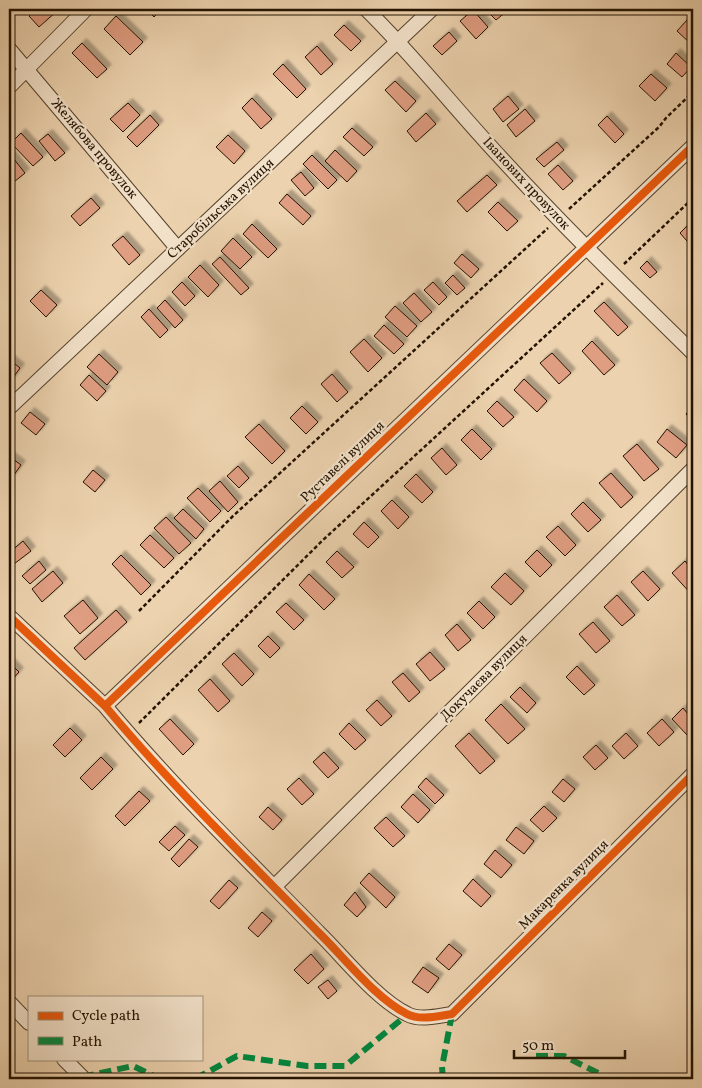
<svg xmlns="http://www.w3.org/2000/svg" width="702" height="1088" viewBox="0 0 702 1088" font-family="Vollkorn,serif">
<defs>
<filter id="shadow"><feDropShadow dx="4.5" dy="-4.5" stdDeviation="1" flood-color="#0004"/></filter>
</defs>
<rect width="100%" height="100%" fill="#ecd2ae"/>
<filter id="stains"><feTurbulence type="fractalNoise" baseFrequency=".004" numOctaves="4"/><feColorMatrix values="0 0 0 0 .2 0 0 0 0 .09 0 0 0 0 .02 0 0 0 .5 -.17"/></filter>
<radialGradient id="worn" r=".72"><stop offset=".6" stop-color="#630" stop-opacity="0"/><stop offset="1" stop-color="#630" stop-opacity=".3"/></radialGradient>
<path fill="#df9d81" stroke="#231200" filter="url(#shadow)" d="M36 9H57L58 10 39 27 29 16Z
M147 9H162L154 17Z
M485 9H505L507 11 496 20Z
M473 10 488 27 476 39 460 21Z
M116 16 143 42 130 55 104 29Z
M688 19 693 25V42L691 44 677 31Z
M344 25 361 41 351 51 334 35Z
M449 32 457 41 442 55 433 46Z
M82 43 107 69 97 78 72 53Z
M317 46 333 64 321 75 305 57Z
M676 53 691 67 682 77 667 64Z
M283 64 306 89 297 98 273 74Z
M651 74 667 88 655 101 639 86Z
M395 81 416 101 406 112 385 90Z
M508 96 519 109 503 122 493 109Z
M252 98 272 119 261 129 242 108Z
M128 103 140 115 123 132 110 119Z
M525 109 535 121 516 137 507 125Z
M426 113 436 124 416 142 407 131Z
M150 115 159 125 137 147 127 137Z
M607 116 624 134 615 143 598 125Z
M352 128 373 147 364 156 343 137Z
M21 133 43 157 33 166 11 143Z
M48 134 65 153 55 161 39 141Z
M228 135 245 151 234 164 216 147Z
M557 142 564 150 544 167 536 159Z
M335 150 357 171 347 182 325 161Z
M9 153 25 173 14 182 9 176Z
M312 155 337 180 328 189 303 164Z
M558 165 573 181 563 190 548 174Z
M301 172 314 188 305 196 291 180Z
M487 175 497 185 467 212 457 201Z
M287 194 311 216 303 225 279 203Z
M91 198 100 208 80 226 71 216Z
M498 202 518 221 507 231 488 212Z
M690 223 693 226V248L680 233Z
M252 224 277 249 268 258 243 234Z
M123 236 140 255 129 265 112 245Z
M233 238 252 257 240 269 221 251Z
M462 254 479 269 471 278 454 263Z
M220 257 249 288 241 295 212 264Z
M647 261 657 272 650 278 640 268Z
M200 265 219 285 208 297 188 277Z
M453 275 465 288 457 295 445 283Z
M182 282 195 296 185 306 172 292Z
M433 282 447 297 439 305 424 290Z
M41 290 57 305 46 317 30 301Z
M414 293 432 312 421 322 403 303Z
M165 300 183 320 175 328 157 308Z
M604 302 628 327 618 336 594 311Z
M395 306 417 326 407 337 385 317Z
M149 309 168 330 160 338 141 317Z
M384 325 404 344 394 354 374 336Z
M364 339 382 358 368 372 350 352Z
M592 341 615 365 604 375 582 351Z
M552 353 571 373 559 384 540 363Z
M99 354 118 372 107 385 87 367Z
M9 359 20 368 10 382 9 381Z
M332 374 348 392 337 402 321 384Z
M89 375 106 391 97 401 80 385Z
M524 379 547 401 537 412 514 390Z
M497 401 514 417 503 427 487 411Z
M302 406 318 422 306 434 290 418Z
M693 406V422L686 414Z
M30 412 45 424 36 435 21 423Z
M259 424 285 451 272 464 245 437Z
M472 429 492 449 481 460 461 440Z
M667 429 687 445 676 458 657 442Z
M637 444 659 469 644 481 623 456Z
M442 448 457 465 446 475 431 458Z
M9 456 21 465 11 479 9 477Z
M238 466 249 478 239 488 227 476Z
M93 470 105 480 95 492 83 482Z
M611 473 633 497 621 508 599 483Z
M416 474 433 492 422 503 404 486Z
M220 481 238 502 228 512 209 491Z
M198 488 221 511 210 522 187 498Z
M392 500 409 517 398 529 381 511Z
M583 502 601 520 588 532 571 514Z
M183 509 204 529 196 539 174 518Z
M166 517 191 543 179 554 154 528Z
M364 522 379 537 368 548 353 534Z
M558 526 576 545 565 556 546 537Z
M150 535 174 558 164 568 140 545Z
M23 541 31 551 14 564 9 558V553Z
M537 550 552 565 540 577 525 562Z
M337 551 354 567 342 578 326 562Z
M121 555 151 585 141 595 112 564Z
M39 561 46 570 30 584 22 576Z
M685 561 693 571V596L672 573Z
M53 571 63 583 42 602 32 589Z
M643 571 660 589 648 601 631 582Z
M505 573 524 591 511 605 491 587Z
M309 574 335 599 324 610 299 585Z
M617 595 635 615 622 626 604 607Z
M83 600 98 618 80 634 64 616Z
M479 601 495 617 483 629 467 613Z
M286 603 304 620 294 630 276 612Z
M116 610 127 622 85 660 74 648Z
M593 622 610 641 596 653 579 634Z
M457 624 471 640 458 651 445 635Z
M268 636 280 648 270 658 258 646Z
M430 652 445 669 430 681 416 664Z
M234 653 254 674 242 686 222 664Z
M9 662 19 672 9 683Z
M577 666 595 685 584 695 566 677Z
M403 673 420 692 409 702 392 682Z
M210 679 230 701 218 712 198 690Z
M520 687 536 703 527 713 510 697Z
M377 700 392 716 381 726 366 710Z
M501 704 525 729 508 744 485 720Z
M683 708 693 720V730L687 735 672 719Z
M170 719 194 744 183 755 159 729Z
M662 719 674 732 659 746 647 733Z
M349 723 366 740 355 750 339 734Z
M70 728 82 740 65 757 53 745Z
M469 733 495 761 480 774 455 746Z
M626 733 638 746 624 759 612 746Z
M596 745 608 758 595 770 583 757Z
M324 752 339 768 328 778 313 762Z
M101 757 113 769 92 790 80 778Z
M299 778 314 794 302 805 287 789Z
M426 778 444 795 435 804 418 787Z
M563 779 575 789 564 802 552 792Z
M139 791 150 801 125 826 115 816Z
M413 794 430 810 418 823 401 807Z
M544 806 557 818 543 832 530 820Z
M268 807 282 820 273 830 259 817Z
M386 817 405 836 393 847 374 828Z
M175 826 185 835 169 851 159 842Z
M516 827 534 841 524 854 506 840Z
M189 839 198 847 179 867 171 859Z
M495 850 512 865 501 878 484 864Z
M369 873 395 897 386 908 360 883Z
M473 879 491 896 481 907 463 891Z
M229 880 238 888 219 909 210 901Z
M355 892 366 907 357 917 344 905Z
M262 912 272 921 258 937 248 928Z
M449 944 462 955 449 970 436 959Z
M311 954 324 969 308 984 294 970Z
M423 967 439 978 428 993 412 982Z
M328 980 337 991 328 999 318 987Z"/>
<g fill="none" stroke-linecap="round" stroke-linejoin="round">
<g stroke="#55422c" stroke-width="16">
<path id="minor" d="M366 9C414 56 455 109 501 158 563 226 628 289 693 353
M9 49 178 249
M9 87 86 9
M9 408 432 9
M9 616 105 706 693 146
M105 706C171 785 246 858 318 932 344 957 375 998 407 1014 420 1021 438 1016 452 1014L693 774
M274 887 693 469
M9 1002 29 1023
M64 1059 82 1077"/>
</g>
<path stroke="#231200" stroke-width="2.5" stroke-dasharray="4 2.5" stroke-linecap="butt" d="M569 209 659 127 666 118 693 92
M624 264 693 198
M139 611 233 516 548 228
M139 723 323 540 603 283"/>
<use href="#minor" stroke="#f3e2ca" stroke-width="14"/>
<path stroke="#00873e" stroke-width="6" stroke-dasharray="12 6" stroke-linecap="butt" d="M536 1056H564L610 1079
M82 1077 133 1066 160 1079
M195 1079 237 1056 307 1066H345L408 1014
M443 1079 442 1067 452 1014"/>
<g stroke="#f3e2ca" stroke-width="11">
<path id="cycleway" d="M9 616 105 706 693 146
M105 706C171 785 246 858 318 932 344 957 375 998 407 1014 420 1021 438 1016 452 1014L693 774"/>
</g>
<use href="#cycleway" stroke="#e8590c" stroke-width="8"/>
</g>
<g text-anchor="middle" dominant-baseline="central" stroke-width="4.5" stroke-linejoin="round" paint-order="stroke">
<g font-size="14" fill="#231200" stroke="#f3e2ca">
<text transform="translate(94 149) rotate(50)">Желябова провулок</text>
<text transform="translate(526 184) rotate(47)">Іванових провулок</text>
<text transform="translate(221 209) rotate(-43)">Старобільська вулиця</text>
<text transform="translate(343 462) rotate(-44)">Руставелі вулиця</text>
<text transform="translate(484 678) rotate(-45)">Докучаєва вулиця</text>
<text transform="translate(564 885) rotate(-45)">Макаренка вулиця</text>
</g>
</g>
<rect width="702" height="1088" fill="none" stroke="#ecd2ae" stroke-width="30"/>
<rect x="10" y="10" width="682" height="1068" fill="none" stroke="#231200" stroke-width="2.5"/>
<rect x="15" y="15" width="672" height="1058" fill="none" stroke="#231200"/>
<rect x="28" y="996" width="175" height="65" fill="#f3e2ca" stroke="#a08f79"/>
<rect x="38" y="1012" width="25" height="8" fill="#e8590c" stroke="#a08f79"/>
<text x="72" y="1020" font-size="15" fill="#231200">Cycle path</text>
<rect x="38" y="1037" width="25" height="8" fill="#00873e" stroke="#a08f79"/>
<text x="72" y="1046" font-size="15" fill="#231200">Path</text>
<path d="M514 1050v8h111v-8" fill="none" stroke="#231200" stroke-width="2.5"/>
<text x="522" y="1050" font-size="15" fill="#231200" stroke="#f3e2ca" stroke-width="4" paint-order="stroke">50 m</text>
<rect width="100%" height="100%" filter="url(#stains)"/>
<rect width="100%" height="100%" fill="url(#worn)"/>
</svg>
